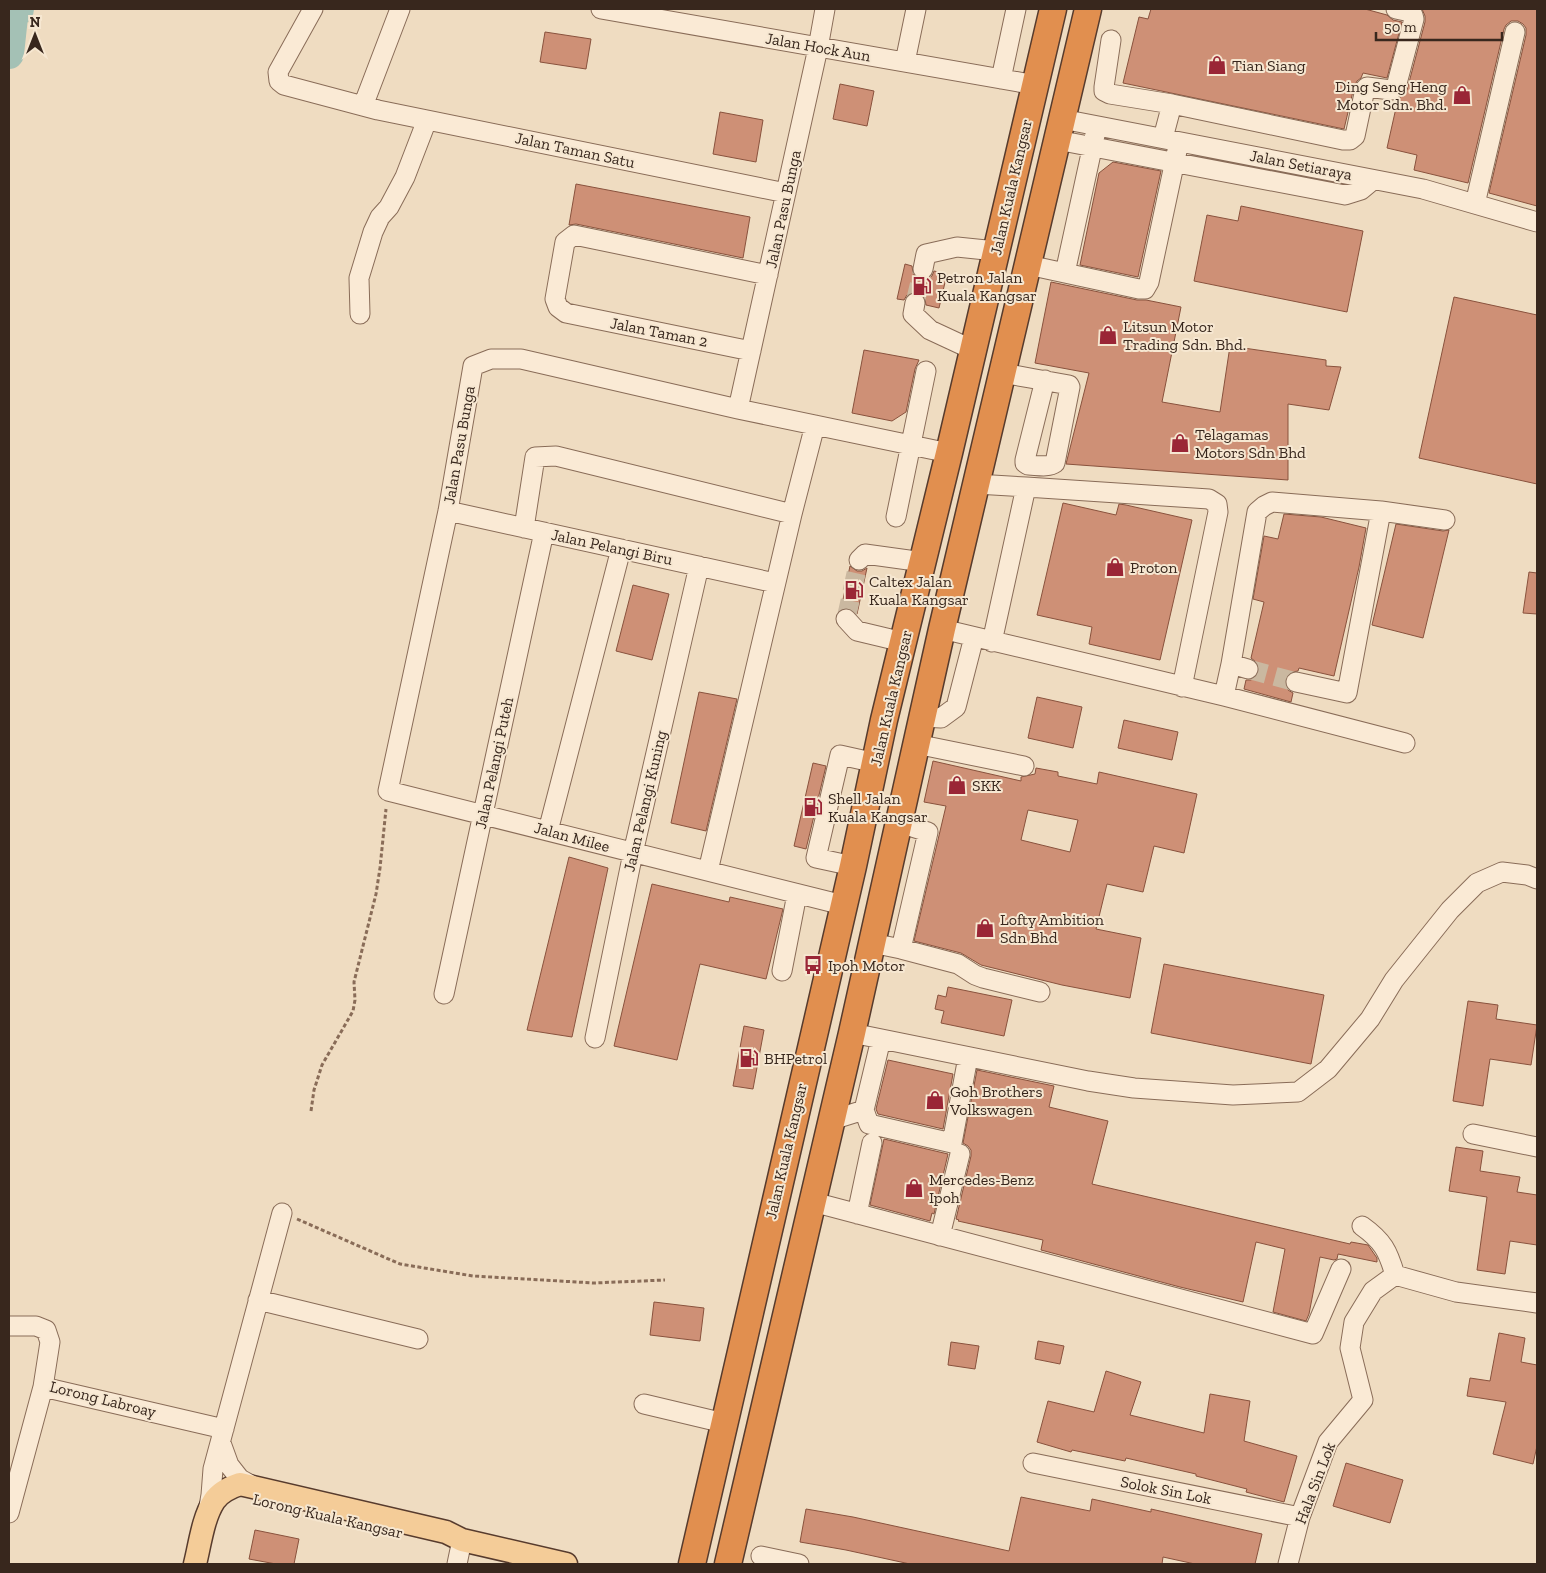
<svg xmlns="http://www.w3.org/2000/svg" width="1546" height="1573" viewBox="0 0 1546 1573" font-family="'Zilla Slab',serif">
<rect width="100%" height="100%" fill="#efdcc1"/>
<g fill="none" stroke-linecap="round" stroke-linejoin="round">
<path stroke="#a4c1b5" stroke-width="30" d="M9 54 13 17 19 9"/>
</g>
<path fill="#ce9076" stroke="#89523d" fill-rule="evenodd" d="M1151 9H1365L1387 15 1393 20 1402 22 1387 78 1363 73 1361 78 1357 81 1354 87 1344 129 1123 83 1139 17 1148 19Z
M1422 9H1537V206L1489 193 1526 35V28L1523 24 1518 21H1511L1506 25 1504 29 1468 183 1414 170 1417 155 1387 148 1398 99 1402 96 1407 90 1425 22V16Z
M545 32 591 39 586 69 540 62Z
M840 84 874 91 867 126 833 119Z
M720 112 763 120 756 162 713 154Z
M1113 162 1161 171 1138 277 1080 265 1099 173Z
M576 184 750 217 743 258 576 224 569 225Z
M1241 206 1363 231 1347 312 1194 281 1207 215 1238 221Z
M905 264 912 266 913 273 916 278 920 280 927 279 932 276 934 271 947 274 939 308 926 305 925 299 922 294 917 292 911 293 907 295 904 300 897 299Z
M1051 282 1137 300H1146L1181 307 1162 402 1220 412 1230 346 1326 360V366L1341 367 1329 410 1288 404V480L1066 464 1089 373 1035 363Z
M1454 297 1537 315V484L1419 458Z
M864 350 919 360 915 369 906 412 892 421 852 413Z
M1063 503 1116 515 1119 504 1126 505 1192 520 1160 660 1089 644 1092 627 1037 615Z
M1284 514 1321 517 1366 528 1359 567 1334 676 1299 668 1298 671 1292 672 1287 675 1285 680V685L1288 690 1293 693 1291 702 1244 689 1246 680H1251L1255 677 1259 672V666L1256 662 1251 658 1264 602 1253 599 1264 536 1278 539Z
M1396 524 1443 531 1449 530 1423 638 1372 625Z
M850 566 857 571H862L867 568 857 614 849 608 841 609Z
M1529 572 1537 573V614L1523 613Z
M633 585 669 594 652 660 616 651Z
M699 692 737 699 706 831 671 823Z
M1037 697 1082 707 1073 748 1028 738Z
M1124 720 1178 732 1172 760 1118 748Z
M933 761 1021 781V777L1035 774 1036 768 1058 772V776L1097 784 1099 772 1197 794 1184 853 1154 846 1143 892 1107 884 1096 929 1141 938 1130 998 1062 985 981 965 961 953 914 941 946 806 924 802ZM1028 810 1078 820 1070 852 1021 840Z
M813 763 826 766 806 849 794 846Z
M569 857 608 868 572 1037 527 1030Z
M652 884 729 902 730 897 783 909 766 979 700 964 677 1060 614 1046Z
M1164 964 1324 995 1311 1064 1151 1033Z
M948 987 1012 1000 1004 1036 941 1023 944 1011 935 1009 938 995 946 997Z
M1468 1001 1498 1005 1496 1019 1537 1025 1531 1065 1490 1059 1483 1106 1453 1101Z
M744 1026 764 1030 753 1089 733 1086Z
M888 1060 953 1074 943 1129 878 1114 876 1109Z
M977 1070 1054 1086 1049 1107 1108 1121 1092 1184 1350 1244 1351 1242 1368 1245 1377 1258V1262L1338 1254 1337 1259 1334 1260 1320 1257 1309 1314 1306 1321 1273 1312 1285 1249 1256 1242 1243 1302 1180 1287 1041 1250 1043 1240 958 1221 959 1220 956 1219 971 1156V1150L968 1146 963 1143Z
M884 1139 948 1154 934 1214 932 1213 930 1221 870 1205Z
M1456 1147 1483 1151 1480 1171 1520 1177 1517 1192 1537 1195V1245L1510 1241 1505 1274 1477 1270 1487 1197 1449 1191Z
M654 1302 704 1308 700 1341 650 1335Z
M1499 1333 1525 1338 1521 1362 1537 1365V1446L1533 1464 1493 1454 1506 1402 1467 1396 1470 1378 1490 1381Z
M1038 1341 1064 1346 1060 1364 1035 1359Z
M951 1342 979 1346 975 1369 948 1365Z
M1106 1371 1141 1382 1130 1415 1204 1433 1210 1394 1250 1401 1244 1441 1297 1456 1284 1502 1246 1492 1247 1489 1196 1476V1474L1126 1458 1125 1461 1072 1450 1071 1452 1037 1442 1048 1401 1094 1412Z
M1346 1463 1403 1480 1390 1523 1333 1506Z
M1021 1497 1090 1511 1092 1499 1151 1512V1509L1262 1534 1255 1564H1195L1163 1557 1162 1564H910L846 1550 800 1542 806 1509 853 1517 1009 1551Z
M255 1530 299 1539 294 1564H276L249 1559Z"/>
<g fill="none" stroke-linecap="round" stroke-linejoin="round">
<path stroke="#cab8a0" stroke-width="19" stroke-dasharray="19 9" stroke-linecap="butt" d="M915 303 923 269
M846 619 859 560
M1248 669 1296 682"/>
<g stroke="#896c58" stroke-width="21">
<path id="minor" d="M313 9 278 72 279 81 284 85 378 110 786 193
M601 9 1036 85
M1111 40 1104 87V91L1110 94 1172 104 1163 138
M905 62 916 9
M1001 79 1016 9
M1172 104 1343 140H1350L1355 136 1365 89 1367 87 1391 90 1396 87 1414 19 1413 15 1410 12 1396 9
M363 106 400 9
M1062 119 1423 189 1537 222
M1057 140 1345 195 1361 190 1373 180
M1475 204 1515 32
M1028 265 1065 273 1095 135
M923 269 926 254 957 247 996 251
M1065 273 1139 289H1145L1149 282 1177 151
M915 303 913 314 930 330 973 350
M360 314 359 278 373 232 380 217 389 207 405 177 427 120
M751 351 566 313 558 307 555 299 565 242 574 235 768 275
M1002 373C1024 377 1047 381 1069 385L1070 387 1055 463C1048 468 1036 465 1028 465L1025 463V460L1045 380
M738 409 818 48 825 9
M976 484 1026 487 992 642
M1026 487 1209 499 1217 504 1218 512 1182 687
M448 511 775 583
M1381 511 1445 520
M792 514 815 425
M896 517 926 371
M524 528 535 457 556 456 792 514 708 871
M859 560 865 554 923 562
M846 619 857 631 903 642
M942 629 1224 696 1405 743
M1231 664 1257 512 1264 506 1272 502 1381 511 1347 693 1296 682
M1224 696 1231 664 1248 669
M922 717 941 718 956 707 974 637
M916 744 1024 766
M548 831 621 549
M853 866 816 858 840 755 876 763
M843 905 388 791 448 511 473 366 491 359H521L738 409 949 453
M872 943 901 949 928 832 899 823
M901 949 958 964 975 975 983 978 1040 992
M782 971 797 894
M444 994 544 532
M852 1033 1088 1081 1134 1088 1233 1095 1298 1092 1328 1069 1370 1019 1394 980 1450 910 1477 883 1502 872 1527 875 1537 879
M595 1038 633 853 699 566
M864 1110 869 1124 952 1143 968 1057
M832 1120 864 1110 881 1039
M1473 1134 1537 1147
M813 1202 1313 1334 1341 1269
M857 1214 872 1143
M1362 1226C1383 1241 1388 1251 1395 1275
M940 1236 960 1154
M258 1300 418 1339
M9 1326H36L46 1330 50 1342 43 1387 224 1429
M644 1404 724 1423
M221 1443 229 1465 240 1479 255 1487
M1033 1463 1300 1517
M208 1512 211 1495 213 1469 282 1213
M9 1513 43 1387
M761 1556 799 1564
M457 1564 462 1540
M1288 1564 1300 1517 1328 1442 1363 1400 1350 1348 1354 1322 1373 1291 1395 1275 1456 1292 1537 1303"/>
</g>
<g stroke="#573b2d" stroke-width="25">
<path id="major" d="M195 1564C200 1544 203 1518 214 1501 220 1492 231 1487 240 1484L446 1532 462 1540 566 1564"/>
</g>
<g stroke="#573b2d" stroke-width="29">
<path id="highway" d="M692 1564 853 866 884 720 949 453 1053 9
M728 1564 852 1033 942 629 1088 9"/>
</g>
<path stroke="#896c58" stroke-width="3" stroke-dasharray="4 2.5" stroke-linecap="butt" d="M311 1111 314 1090 322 1065 353 1011 355 1000 354 982 376 894 380 868 386 809
M297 1219 400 1264 473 1276 594 1283 665 1280"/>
<use href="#minor" stroke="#faead5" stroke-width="19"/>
<use href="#major" stroke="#f4cc98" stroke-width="22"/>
<use href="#highway" stroke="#e18f4f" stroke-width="26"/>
</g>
<defs>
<g id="shop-bare" transform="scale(1.5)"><path d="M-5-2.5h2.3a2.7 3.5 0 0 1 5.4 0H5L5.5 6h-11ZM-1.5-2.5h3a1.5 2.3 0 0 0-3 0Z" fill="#9a2636" stroke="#f6e7d1" stroke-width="2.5" paint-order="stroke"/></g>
<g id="fuel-bare" transform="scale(1.5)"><path d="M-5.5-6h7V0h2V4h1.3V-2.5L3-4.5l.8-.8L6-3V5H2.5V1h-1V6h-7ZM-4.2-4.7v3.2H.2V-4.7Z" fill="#9a2636" stroke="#f6e7d1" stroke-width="2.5" paint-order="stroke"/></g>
<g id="bus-bare" transform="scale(1.5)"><path d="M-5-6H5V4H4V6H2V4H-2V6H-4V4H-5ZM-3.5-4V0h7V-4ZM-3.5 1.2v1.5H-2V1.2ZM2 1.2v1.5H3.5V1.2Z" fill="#9a2636" stroke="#f6e7d1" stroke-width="2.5" paint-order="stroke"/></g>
</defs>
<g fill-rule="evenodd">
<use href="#shop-bare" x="1217" y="65"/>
<use href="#shop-bare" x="1462" y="95"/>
<use href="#fuel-bare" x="922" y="286"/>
<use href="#shop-bare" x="1108" y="335"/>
<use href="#shop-bare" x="1180" y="443"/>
<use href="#shop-bare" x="1115" y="567"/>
<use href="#fuel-bare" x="854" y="590"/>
<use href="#shop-bare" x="957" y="785"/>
<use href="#fuel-bare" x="813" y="807"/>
<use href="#shop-bare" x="985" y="928"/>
<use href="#bus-bare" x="813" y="965"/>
<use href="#fuel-bare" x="749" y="1058"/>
<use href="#shop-bare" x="935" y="1100"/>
<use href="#shop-bare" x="914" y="1188"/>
</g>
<g text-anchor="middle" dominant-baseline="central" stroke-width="4" stroke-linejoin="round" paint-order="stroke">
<g font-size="16" fill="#38271d" stroke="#f6e7d1">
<text transform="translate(818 47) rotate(10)">Jalan Hock Aun</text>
<text transform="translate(575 150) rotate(12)">Jalan Taman Satu</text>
<text transform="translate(1301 165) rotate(11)">Jalan Setiaraya</text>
<text transform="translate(1011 187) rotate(-77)">Jalan Kuala Kangsar</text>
<text transform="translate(783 209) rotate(-78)">Jalan Pasu Bunga</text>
<text transform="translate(659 332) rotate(11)">Jalan Taman 2</text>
<text transform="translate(459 445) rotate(-80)">Jalan Pasu Bunga</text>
<text transform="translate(612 547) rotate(12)">Jalan Pelangi Biru</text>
<text transform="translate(891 698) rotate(-77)">Jalan Kuala Kangsar</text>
<text transform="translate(494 763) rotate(-78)">Jalan Pelangi Puteh</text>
<text transform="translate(645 801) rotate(-77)">Jalan Pelangi Kuning</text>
<text transform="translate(572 837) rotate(15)">Jalan Milee</text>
<text transform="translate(786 1151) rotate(-77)">Jalan Kuala Kangsar</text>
<text transform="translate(103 1399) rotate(14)">Lorong Labroay</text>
<text transform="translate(1315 1483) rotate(-69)">Hala Sin Lok</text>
<text transform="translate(1166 1490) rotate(11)">Solok Sin Lok</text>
<text transform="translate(328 1516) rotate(13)">Lorong Kuala Kangsar</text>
</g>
<g font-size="16" fill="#38271d" stroke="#f6e7d1" text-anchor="start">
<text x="1232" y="65">Tian Siang</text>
<text x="1447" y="86" text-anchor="end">Ding Seng Heng<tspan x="1447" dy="18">Motor Sdn. Bhd.</tspan></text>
<text x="937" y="277">Petron Jalan<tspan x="937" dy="18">Kuala Kangsar</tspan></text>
<text x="1123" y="326">Litsun Motor<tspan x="1123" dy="18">Trading Sdn. Bhd.</tspan></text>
<text x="1195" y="434">Telagamas<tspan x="1195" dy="18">Motors Sdn Bhd</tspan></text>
<text x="1130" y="567">Proton</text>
<text x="869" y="581">Caltex Jalan<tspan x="869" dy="18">Kuala Kangsar</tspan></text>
<text x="972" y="785">SKK</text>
<text x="828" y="798">Shell Jalan<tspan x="828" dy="18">Kuala Kangsar</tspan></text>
<text x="1000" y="919">Lofty Ambition<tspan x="1000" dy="18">Sdn Bhd</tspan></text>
<text x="828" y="965">Ipoh Motor</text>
<text x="764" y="1058">BHPetrol</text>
<text x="950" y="1091">Goh Brothers<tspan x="950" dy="18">Volkswagen</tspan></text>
<text x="929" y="1179">Mercedes-Benz<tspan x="929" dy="18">Ipoh</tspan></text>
</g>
</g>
<rect width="1546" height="1573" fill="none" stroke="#38271d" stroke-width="20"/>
<g transform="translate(35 35)" stroke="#f6e7d1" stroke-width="4" paint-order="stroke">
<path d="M0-4L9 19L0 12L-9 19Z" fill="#38271d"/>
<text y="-8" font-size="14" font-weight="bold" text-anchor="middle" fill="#38271d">N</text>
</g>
<path d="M1376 32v8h126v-8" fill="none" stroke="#38271d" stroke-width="2.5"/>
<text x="1384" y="32" font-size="15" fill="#38271d" stroke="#f6e7d1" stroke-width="4" paint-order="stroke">50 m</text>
</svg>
